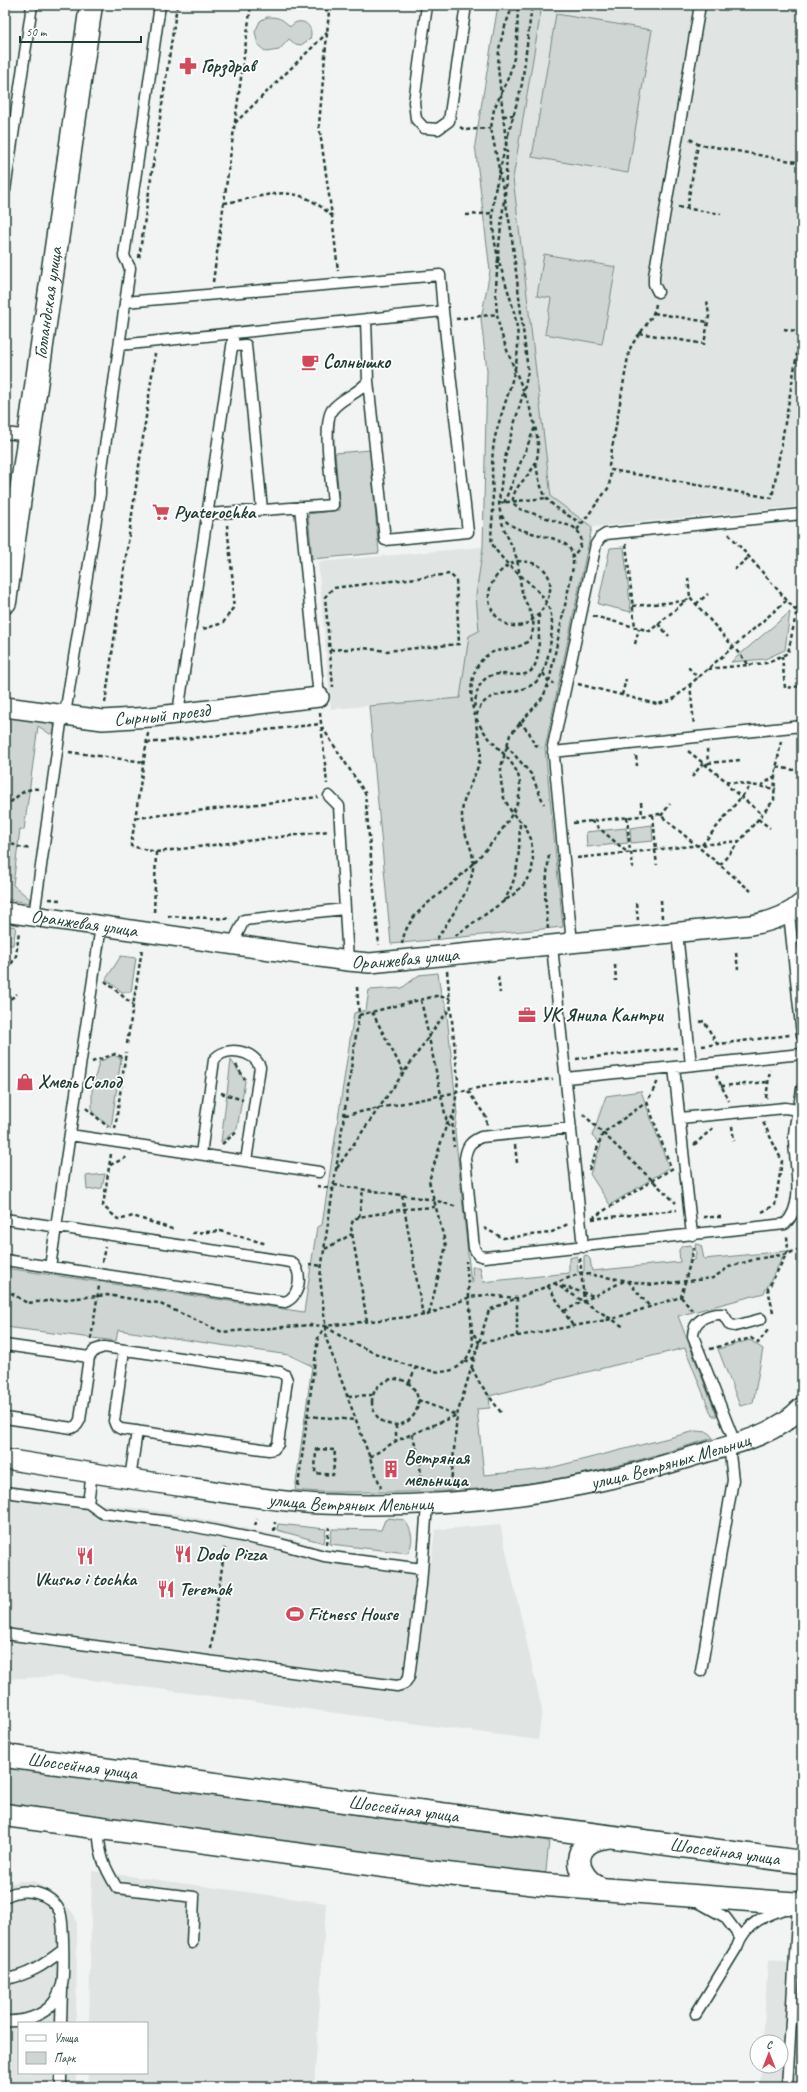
<svg xmlns="http://www.w3.org/2000/svg" width="807" height="2092" viewBox="0 0 807 2092" font-family="Caveat,sans-serif">
<rect width="100%" height="100%" fill="#f2f3f3"/>
<filter id="ink" filterUnits="userSpaceOnUse"><feTurbulence type="fractalNoise" baseFrequency=".025" numOctaves="2"/><feDisplacementMap in="SourceGraphic" scale="8" xChannelSelector="R" yChannelSelector="G"/><feConvolveMatrix kernelMatrix="1 2 1 2 8 2 1 2 1" color-interpolation-filters="sRGB"/></filter>
<g filter="url(#ink)">
<path fill="#e0e4e3" d="M542 5H802V459L794 507 592 527 551 498 513 178Z
M483 547 476 595 479 631 469 636 460 698 331 709 318 562Z
M5 1487 101 1504 179 1514 281 1536 326 1549 431 1563 435 1530 500 1524 542 1710 538 1740 62 1676 5 1679Z
M92 1871 326 1903 314 2087H87L88 2073H147V2023H89Z
M20 1881H34L57 1897 74 1914 77 1924 76 2023H19V2073H76V2087H5V1885Z
M801 1950 802 2087H760L761 2066H781V2042H763L768 1960 799 1964Z"/>
<path fill="#ced5d3" stroke="#768984" d="M498 5H542L513 178 551 497 592 527 545 748 563 927 391 944 369 706 460 698 469 636 479 631 476 595 483 547 487 371 481 319 490 271 475 144Z
M556 14 652 30 628 173 532 157Z
M267 17C278 17 282 18 290 27 300 15 315 25 310 39L301 45 295 44 289 39 279 50 266 52 258 45 255 32 260 21Z
M544 254 616 267 602 344 545 334 551 298 537 296Z
M370 450 379 553 312 559 308 514 340 510 335 453Z
M624 547 631 612 598 604 610 548Z
M790 612 785 650 765 659 731 662Z
M5 715 52 722 55 728 53 733 50 734 38 726 24 830 20 829 13 885 30 899 29 903 5 899Z
M652 825 653 841 631 843 630 828Z
M626 828 628 843 587 847 586 832Z
M5 925 16 927 13 945H5Z
M121 956 136 958 131 992H122L106 979Z
M438 973 441 994 446 1005 447 1015 457 1113 455 1131 471 1283 473 1282 472 1267H480L483 1282 569 1273V1258L577 1256 578 1272 584 1271V1256L586 1255 590 1259 592 1271 680 1262 679 1250 682 1246 691 1245 692 1252 689 1261 694 1260 696 1253 695 1244 701 1245 704 1259 786 1251 764 1293 678 1316 717 1416H712L685 1348 489 1396 490 1408 477 1409 484 1475 546 1469 696 1431 708 1432 713 1438C669 1451 626 1465 581 1474 512 1489 441 1493 371 1492 346 1492 320 1493 295 1490L312 1366 289 1355 118 1330 116 1341 5 1327V1268L304 1312 317 1227 322 1225 354 1013 366 1010 369 990 402 988 419 975Z
M114 1055 121 1059 111 1128 92 1112V1090L99 1062Z
M231 1060 245 1081 237 1129 221 1142Z
M641 1091 669 1168 610 1205 590 1174 601 1145 592 1136 606 1096Z
M105 1174 102 1188 87 1190 86 1176Z
M750 1340 763 1349 753 1403 740 1406 718 1349Z
M389 1518 404 1520C412 1529 415 1543 407 1553L330 1544 332 1529 381 1530 385 1520Z
M278 1524 326 1529 324 1543 277 1530Z
M5 1767 549 1841 546 1871 545 1873 431 1861 5 1803Z"/>
<g fill="none" stroke-linecap="round" stroke-linejoin="round">
<g stroke="#1f3d34" stroke-width="13">
<path id="lane" d="M427 5 414 102 416 119 424 128 438 129 449 121 466 5
M5 190 32 5
M658 292 654 284V276L700 5
M125 302 440 275 443 311
M120 345 443 311 468 532 385 540 368 381
M232 346 246 345 262 510
M5 433 30 436
M300 507 319 697
M207 514 333 505C332 485 322 424 332 410 342 397 359 394 368 381L366 319
M178 713 234 333
M553 752 802 726
M329 796 339 806 348 961
M789 914 802 1035
M34 916 61 723 66 708 100 494V482L130 268 124 256 160 5
M677 933 691 1065
M572 943 553 746 596 544 600 538 606 534 802 514
M232 945 244 920 344 909
M552 946 583 1247
M674 1067 692 1235
M566 1078 802 1054
M680 1118 785 1108 798 1110
M571 1128 481 1137C470 1142 467 1146 465 1158L474 1248 478 1255 485 1257 785 1224C807 1204 793 1160 794 1135 795 1120 800 1104 802 1089
M70 1135 319 1172
M201 1154 214 1060C225 1045 254 1050 260 1067L246 1161
M5 1219 291 1262C304 1271 300 1297 285 1302L5 1260
M50 1267 101 926
M5 1345 89 1357 95 1350 104 1347 280 1372 285 1375 287 1380 278 1444 274 1449 269 1450 121 1429 116 1426 114 1421 124 1350
M5 1418 72 1428 77 1425 80 1420 89 1357
M735 1443 693 1336C693 1320 708 1313 723 1314L730 1325 735 1326 761 1319
M92 1473 88 1503 102 1513 177 1523 280 1544 324 1556 422 1569
M130 1479 137 1431
M5 1492 88 1503
M5 1634 397 1686 404 1684 409 1677 421 1585 427 1505
M701 1671 733 1480 729 1445
M98 1828C100 1856 102 1863 117 1888L194 1897 192 1943
M5 1897C23 1886 51 1892 60 1912 64 1922 64 1975 62 1985 60 1990 57 1998 54 2002 43 2017 22 2022 5 2021
M698 1902 725 1917 740 1937
M5 1979C28 1976 45 1964 63 1950
M696 2014 737 1947C746 1919 773 1913 798 1904L787 2087
M61 2023 62 1989
M61 2087V2073"/>
</g>
<g stroke="#1f3d34" stroke-width="22">
<g id="street">
<path id="s1" d="M5 707 103 720 150 717 319 697"/>
<path id="s2" d="M5 912 348 961 370 963 751 925C769 922 788 916 802 903"/>
<path id="s3" d="M5 1459C67 1469 130 1479 192 1488 235 1494 279 1502 322 1504 448 1509 567 1496 687 1458 726 1446 773 1438 802 1407"/>
</g>
</g>
<g stroke="#1f3d34" stroke-width="25">
<g id="secondary">
<path id="s4" d="M5 602 91 5"/>
<path id="s5" d="M5 1756 802 1862"/>
<path d="M5 1815 429 1872 546 1885 802 1904"/>
<path d="M601 1889C571 1875 571 1841 606 1837"/>
</g>
</g>
<path stroke="#1f3d34" stroke-width="2.5" stroke-dasharray="4 3" stroke-linecap="butt" d="M290 5 324 9V5
M324 9 329 11 319 125 332 216 338 271
M503 116 514 115
M235 123 327 33
M460 127 465 130 491 128
M508 135 522 84 532 5
M690 139 698 144 802 163
M505 195 507 152 498 67 499 49 504 29 513 5
M224 203C270 197 292 179 332 216
M678 207 721 214
M687 208 698 144
M466 215 492 213
M498 254 504 200
M139 258 177 5
M498 259C496 283 494 306 500 329 511 368 534 404 538 444 541 476 511 481 513 503L520 509 573 527C584 534 584 547 573 555
M213 282 251 5
M656 304C653 322 636 334 629 351L609 466 611 470 772 498 802 325
M654 313 708 322
M456 319 498 314
M784 329 801 332
M639 333 704 344 709 316 707 300
M536 464C542 503 550 504 582 524
M499 503 546 498
M504 503 535 427
M577 530 609 487 611 470
M729 534 797 612
M626 544 635 627
M517 561C587 561 530 657 496 616 479 595 495 569 517 561Z
M734 570 749 557
M688 578 690 597
M696 604 708 594
M633 606 685 601
M593 616 650 631 690 597 749 665
M658 624 669 636
M203 629 223 623 233 608 234 593 227 525
M635 644 639 628
M330 650 363 648 386 651 459 644 456 580 450 574 333 588 325 597 333 687
M782 656 785 688 802 686
M688 667 698 678
M708 669 766 663 788 653 802 585
M543 673 549 682 554 683
M578 684 657 704 671 701 787 600
M690 684 694 725
M622 695 626 679
M105 703 155 354
M474 707C476 698 477 687 483 681 498 664 526 686 535 665 541 651 538 630 539 615
M320 713 327 784
M519 722 529 732 534 744 541 748
M322 727 365 793 379 945
M148 733 131 846 156 852 154 915
M147 743 321 724
M506 745 531 774 544 804
M688 751 726 781 729 787 762 814
M69 752 144 762
M636 756 637 766
M708 763 741 760
M706 766 708 763 707 749
M777 767 794 770
M692 777 703 763
M726 781 776 789
M761 786 775 776
M641 802 642 816
M5 807C16 798 24 787 39 789
M653 815 656 850
M661 816 670 804
M627 817 630 852
M136 818 318 797
M758 819 770 828
M591 821 628 853
M573 823 659 814 751 891
M5 841 19 847 31 849
M702 845 751 785
M655 850 657 865
M797 851 802 854
M156 852 329 831
M631 852 633 868
M577 858 739 841
M720 865 774 800 775 776 781 741
M797 882 802 886
M49 899 60 900
M661 900 662 918
M503 902C520 877 519 850 520 821
M636 903 638 920
M168 916 231 919
M548 929 545 896 549 854
M455 936 514 894 524 884 532 871 533 856 531 839 525 826 512 813 504 798 501 782V767L510 735 543 697 549 682 573 567C573 560 574 555 570 549 558 531 507 538 500 511 498 503 500 494 501 486 504 445 521 411 528 371L511 230 491 128 494 109 509 76 514 58 517 40 518 5
M437 939C450 917 476 885 473 860 472 844 461 831 462 815 462 795 476 778 480 759 484 744 473 729 477 714 485 687 520 697 537 681 547 672 552 638 552 625 552 593 523 581 504 560 500 555 494 549 492 543 490 532 493 520 493 509 493 486 490 460 495 437 502 408 518 373 518 343 518 313 505 286 498 257 492 233 491 210 496 186
M402 944C406 914 435 899 455 881 476 861 498 839 512 814 541 761 484 753 473 709 469 690 471 663 491 653 503 647 525 651 531 636 533 632 534 626 533 621 532 612 526 604 523 596 519 581 520 565 514 551 509 538 502 529 501 515
M736 953 738 969
M615 965 616 981
M447 971 458 1080 452 1130 454 1147
M498 977 500 993
M105 981 133 1005
M357 987 359 1015 320 1277 327 1341 381 1488
M5 998 9 968 16 956 19 931
M421 1000 447 1123 451 1129
M5 1003 17 994
M372 1012 403 1071
M359 1015 436 996 450 998
M700 1022 704 1021 717 1044
M127 1044 142 949
M702 1046 790 1035
M576 1059 677 1048
M92 1062 115 1054 125 1058
M236 1065 245 1079
M716 1075 729 1101
M721 1086 768 1082
M468 1091 486 1117 487 1125
M221 1093 243 1100
M766 1098 770 1070
M647 1102 670 1165
M86 1108 108 1127
M583 1114 676 1203
M345 1115 492 1085 553 1079
M732 1126 734 1141
M115 1129 126 1052
M222 1144 238 1131
M515 1145 517 1163
M694 1145 713 1128
M111 1154 103 1206 119 1220 133 1216 175 1230
M110 1165 127 1157
M337 1168 439 1022 451 1008
M589 1170 603 1133 647 1102 658 1081
M334 1185 434 1200 457 1207
M317 1186 334 1189
M402 1195 423 1316
M762 1212 775 1205 782 1161 763 1122
M359 1217 363 1190
M703 1217H722
M592 1218 673 1168
M592 1219 677 1210
M484 1228 503 1238 550 1233 568 1224
M192 1233 220 1231 267 1244
M325 1249 352 1234
M580 1258 584 1301
M102 1262 105 1247
M309 1264 322 1266
M628 1281 650 1307
M554 1283 624 1327
M548 1286 573 1326
M562 1286 594 1296
M5 1289 27 1303 107 1295 158 1303 222 1332 310 1325 325 1326 427 1315 470 1297 484 1295 517 1298 581 1273 653 1285 713 1278 729 1267 756 1259 787 1254 802 1248
M681 1297 692 1310
M564 1311 624 1281
M773 1312 768 1289 788 1251 787 1236
M429 1314 446 1246 429 1181 447 1123 453 1116
M367 1321 351 1227 353 1220 359 1217 405 1209 436 1207
M326 1326C345 1343 423 1377 448 1371 462 1368 470 1356 473 1343L466 1261
M474 1334 479 1343 612 1319 681 1297 694 1248
M91 1339 99 1286
M710 1349 751 1338 758 1343 768 1330
M465 1362 475 1357
M472 1368 479 1382 502 1414
M372 1402a23 23 0 1 1 46 0a23 23 0 1 1-46 0Z
M409 1383 416 1367
M348 1396 372 1395
M418 1400 456 1415
M307 1416 356 1420
M396 1425V1441
M412 1434 420 1460 421 1487
M316 1449 335 1450 333 1475 315 1473Z
M370 1457 396 1441 457 1415
M451 1485 457 1415 489 1310 517 1298V1336
M298 1486 318 1338 325 1326
M255 1526 257 1519
M274 1531 275 1522
M327 1544 329 1527
M211 1649 225 1545"/>
<use href="#lane" stroke="#fff" stroke-width="10"/>
<use href="#street" stroke="#fff" stroke-width="19"/>
<use href="#secondary" stroke="#fff" stroke-width="22"/>
<path stroke="#1f3d34" stroke-width="2.5" stroke-dasharray="4 3" stroke-linecap="butt" d="M496 186 508 135"/>
</g>
</g>
<defs>
<g id="pharmacy-bare" transform="scale(1.38)"><path d="M-2-6h4v4h4v4h-4v4h-4v-4h-4v-4h4Z" fill="#d1495b" stroke="#fff" stroke-width="2.5" paint-order="stroke"/></g>
<g id="cafe-bare" transform="scale(1.38)"><path d="M-5.5-4.5H6V0H3Q3 3.5 0 3.5H-2.5Q-5.5 3.5-5.5 0ZM3-3.2v2h1.7v-2ZM-6 4.5H4V6H-6Z" fill="#d1495b" stroke="#fff" stroke-width="2.5" paint-order="stroke"/></g>
<g id="supermarket-bare" transform="scale(1.38)"><path d="M-6-5.5h2.5l.6 2H6L4.5 2H-2.5L-4.4-4H-6ZM-1.5 3.2a1.3 1.3 0 1 0 .1 0ZM3 3.2a1.3 1.3 0 1 0 .1 0Z" fill="#d1495b" stroke="#fff" stroke-width="2.5" paint-order="stroke"/></g>
<g id="office-bare" transform="scale(1.38)"><path d="M-6-3h4V-5.5h4V-3h4V5H-6ZM-1-4.5V-3h2v-1.5ZM-6 0V1H6V0Z" fill="#d1495b" stroke="#fff" stroke-width="2.5" paint-order="stroke"/></g>
<g id="shop-bare" transform="scale(1.38)"><path d="M-5-2.5h2.3a2.7 3.5 0 0 1 5.4 0H5L5.5 6h-11ZM-1.5-2.5h3a1.5 2.3 0 0 0-3 0Z" fill="#d1495b" stroke="#fff" stroke-width="2.5" paint-order="stroke"/></g>
<g id="building-bare" transform="scale(1.38)"><path d="M-4-6H4V6H1V3H-1V6H-4ZM-2.5-4.3h1.7v1.8h-1.7ZM.8-4.3h1.7v1.8H.8ZM-2.5-1h1.7V.8h-1.7ZM.8-1h1.7V.8H.8Z" fill="#d1495b" stroke="#fff" stroke-width="2.5" paint-order="stroke"/></g>
<g id="restaurant-bare" transform="scale(1.38)"><path d="M-5-6h1v4h1v-4h1v4h1v-4h1v5L-1.5 .5V6h-2V.5L-5-1ZM5-6V6H3V1.5H1.5Q1.5-4 5-6Z" fill="#d1495b" stroke="#fff" stroke-width="2.5" paint-order="stroke"/></g>
<g id="stadium-bare" transform="scale(1.38)"><path d="M0-5a6.5 5 0 1 0 0 10a6.5 5 0 1 0 0-10ZM-3.5-1.8h7v3.6h-7Z" fill="#d1495b" stroke="#fff" stroke-width="2.5" paint-order="stroke"/></g>
</defs>
<g fill-rule="evenodd">
<use href="#pharmacy-bare" x="188" y="66"/>
<use href="#cafe-bare" x="310" y="362"/>
<use href="#supermarket-bare" x="161" y="512"/>
<use href="#office-bare" x="527" y="1015"/>
<use href="#shop-bare" x="25" y="1082"/>
<use href="#building-bare" x="391" y="1469"/>
<use href="#restaurant-bare" x="183" y="1554"/>
<use href="#restaurant-bare" x="85" y="1556"/>
<use href="#restaurant-bare" x="166" y="1589"/>
<use href="#stadium-bare" x="295" y="1614"/>
</g>
<g text-anchor="middle" dominant-baseline="central" stroke-width="3.5" stroke-linejoin="round" paint-order="stroke">
<g font-size="19" font-weight="bold" fill="#1f3d34" stroke="#fff" text-anchor="start">
<text x="201" y="66">Горздрав</text>
<text x="323" y="362">Солнышко</text>
<text x="174" y="512">Pyaterochka</text>
<text x="540" y="1015">УК Янила Кантри</text>
<text x="38" y="1082">Хмель Солод</text>
<text x="404" y="1458">Ветряная<tspan x="404" dy="22">мельница</tspan></text>
<text x="196" y="1554">Dodo Pizza</text>
<text x="85" y="1579" text-anchor="middle">Vkusno i tochka</text>
<text x="179" y="1589">Teremok</text>
<text x="308" y="1614">Fitness House</text>
</g>
<g font-size="19" fill="#1f3d34" stroke="#fff">
<text stroke="none"><textPath href="#s4" startOffset="302">Голландская улица</textPath></text>
<text stroke="none"><textPath href="#s1" startOffset="158">Сырный проезд</textPath></text>
<text stroke="none"><textPath href="#s2" startOffset="80">Оранжевая улица</textPath></text>
<text stroke="none"><textPath href="#s2" startOffset="404">Оранжевая улица</textPath></text>
<text stroke="none"><textPath href="#s3" startOffset="673">улица Ветряных Мельниц</textPath></text>
<text stroke="none"><textPath href="#s3" startOffset="349">улица Ветряных Мельниц</textPath></text>
<text stroke="none"><textPath href="#s5" startOffset="78">Шоссейная улица</textPath></text>
<text stroke="none"><textPath href="#s5" startOffset="402">Шоссейная улица</textPath></text>
<text stroke="none"><textPath href="#s5" startOffset="726">Шоссейная улица</textPath></text>
</g>
</g>
<rect width="807" height="2092" fill="none" stroke="#fff" stroke-width="20"/>
<rect x="10" y="10" width="787" height="2072" fill="none" stroke="#1f3d34" stroke-width="1.5" filter="url(#ink)"/>
<rect x="18" y="2022" width="130" height="52" fill="#ffffff" stroke="#a5b1ae"/>
<rect x="26" y="2035" width="20" height="6" fill="#ffffff" stroke="#a5b1ae"/>
<text x="54" y="2042" font-size="12" fill="#1f3d34">Улица</text>
<rect x="26" y="2052" width="20" height="12" fill="#ced5d3" stroke="#a5b1ae"/>
<text x="54" y="2062" font-size="12" fill="#1f3d34">Парк</text>
<g transform="translate(769 2054)"><circle r="19" fill="#ffffff" stroke="#a5b1ae"/>
<path d="M0-3L7 15L0 10L-7 15Z" fill="#d1495b"/>
<text y="-6" font-size="11" font-weight="bold" text-anchor="middle" fill="#1f3d34">С</text>
</g>
<path d="M20 36v6h121v-6" fill="none" stroke="#1f3d34" stroke-width="2"/>
<text x="26" y="36" font-size="12" fill="#1f3d34" stroke="#ffffff" stroke-width="3" paint-order="stroke">50 m</text>
</svg>
